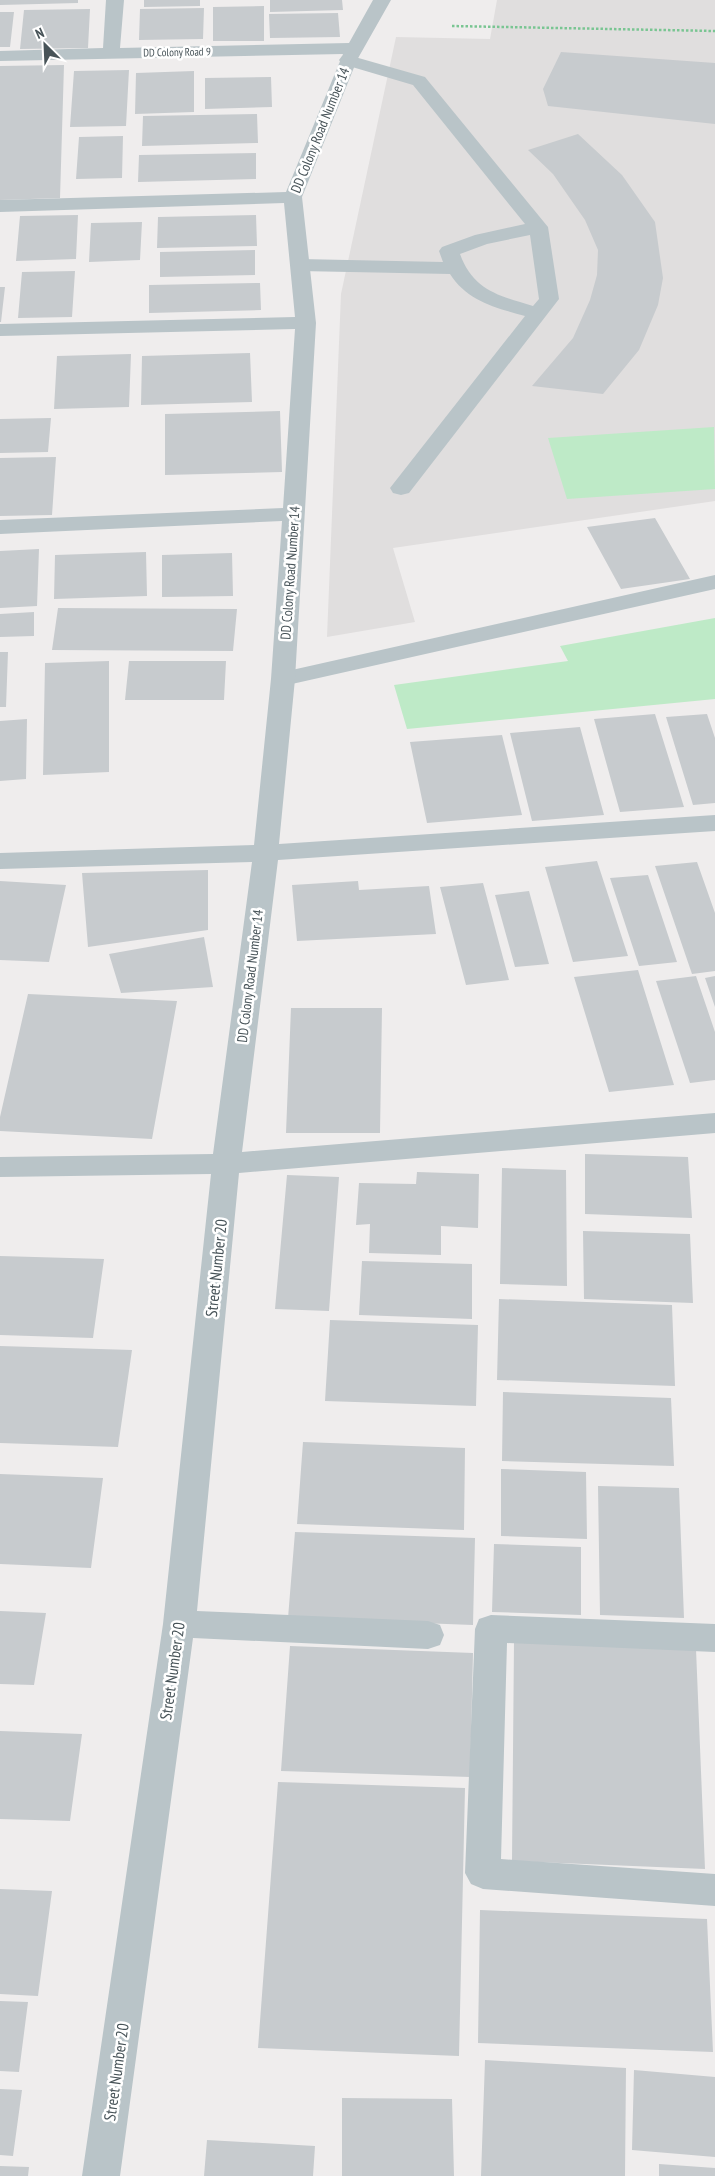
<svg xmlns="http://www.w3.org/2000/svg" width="715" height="2176" viewBox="0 0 715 2176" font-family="'PT Sans Narrow',sans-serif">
<rect width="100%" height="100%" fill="#efeded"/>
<path fill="#e0dede" d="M497 0H715V501L393 548 415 622 327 637 341 294 396 37 490 39Z"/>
<path fill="#beeac7" d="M714 427 715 489 567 499 548 438Z
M715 618V699L407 729 394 685 568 661 560 646Z"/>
<path fill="#c7cbce" d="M0 0H78V3L0 5Z
M144 0H200V6L144 7Z
M270 0H342L343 10 270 12Z
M264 6V41H213V7Z
M204 8 203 39 139 40 140 9Z
M90 9 88 48 20 49 24 10Z
M0 12H14L10 47H0Z
M338 13 340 37 270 38 269 14Z
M561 52 715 63V124L548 106 543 89Z
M64 65 60 198 0 200V66Z
M129 70 126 126 70 127 74 71Z
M194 71V112L135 114 136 73Z
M271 77 272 107 205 109V78Z
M257 114 258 143 142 146 143 116Z
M578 134 622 175 655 222 663 278 658 305 639 350 603 394 532 386 573 338 590 300 597 275 598 250 585 220 553 174 528 150Z
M123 136 122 178 76 179 79 137Z
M256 153V179L138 182 139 155Z
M78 215 76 259 16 261 20 216Z
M256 215 257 246 157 248 158 217Z
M142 222 140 260 89 262 91 223Z
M255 250V275L160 277V252Z
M75 271 72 317 18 318 22 272Z
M260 283 261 310 149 313V285Z
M0 287H5L1 322H0Z
M250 353 252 402 141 405 142 356Z
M131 354 129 407 54 409 57 356Z
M280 411 282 472 165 475V414Z
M51 418 48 452 0 453V419Z
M56 457 52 515 0 516V458Z
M655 518 690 579 621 589 587 527Z
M39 549 37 606 0 608V551Z
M146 552 147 596 54 599 55 555Z
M232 553 233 596 162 597V555Z
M58 608 237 609 233 651 52 650Z
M34 612V636L0 637V614Z
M0 652H8L6 707H0Z
M109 661V772L43 775 45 663Z
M129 661H226L224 700H125Z
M655 714 684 807 620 812 594 719Z
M707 714 715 738V803L693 805 666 717Z
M27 719 26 779 0 781V721Z
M580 727 604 815 532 821 510 733Z
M502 735 522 815 427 823 410 742Z
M597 861 628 956 573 962 545 867Z
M697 862 715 913V971L692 974 655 866Z
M208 870V930L88 947 82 873Z
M648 875 677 962 639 966 610 878Z
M0 881 66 885 49 962 0 960Z
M358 881 359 890 429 886 436 934 297 941 292 885Z
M483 883 509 980 466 985 440 887Z
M529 891 549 964 515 967 495 895Z
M204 937 213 987 121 993 109 954Z
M638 970 674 1085 609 1092 574 977Z
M696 976 715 1032V1080L690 1083 656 981Z
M715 976V1007L705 978Z
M28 994 177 1001 152 1139 0 1131V1117Z
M291 1008H382L380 1133H286Z
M585 1154 688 1157 692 1218 585 1214Z
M502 1168 566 1170 567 1286 500 1284Z
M417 1172 479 1174 478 1228 441 1226V1255L369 1253 370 1224 356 1225 359 1183 416 1184Z
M287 1175 339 1177 329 1311 275 1309Z
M583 1231 690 1234 693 1303 584 1299Z
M0 1256 104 1259 93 1338 0 1335Z
M362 1261 472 1264V1319L359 1315Z
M499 1299 672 1305 675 1386 497 1380Z
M330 1320 478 1325 476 1406 325 1401Z
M0 1346 132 1350 118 1447 0 1443Z
M503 1392 671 1398 674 1466 502 1461Z
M303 1442 465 1448 464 1530 297 1524Z
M501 1469 586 1472 587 1539 501 1536Z
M0 1474 103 1478 91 1568 0 1564Z
M598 1486 679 1488 684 1618 600 1615Z
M295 1532 475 1538 473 1625 288 1618Z
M494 1544 581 1547V1615L492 1612Z
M0 1611 46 1613 34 1685 0 1684Z
M514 1642 696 1649 705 1869 512 1861Z
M290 1646 473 1653 470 1777 281 1771Z
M0 1731 82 1734 70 1821 0 1819Z
M278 1782 465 1788 459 2056 258 2048Z
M0 1889 52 1891 38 1996 0 1994Z
M480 1910 707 1919 713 2052 478 2043Z
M0 2001 28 2002 19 2072 0 2071Z
M485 2060 626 2068 625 2176H481Z
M634 2070 715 2077V2157L632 2150Z
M0 2089 22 2090 13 2156 0 2155Z
M342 2098 452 2099 454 2176H342Z
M207 2140 315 2146 313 2176H204Z
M659 2164 715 2168V2176H659Z
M0 2166 29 2167 28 2176H0Z"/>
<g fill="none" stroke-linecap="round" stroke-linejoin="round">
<path stroke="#79c592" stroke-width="2.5" stroke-dasharray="2.5 2" stroke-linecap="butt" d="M452 26 715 31"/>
<path fill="#b9c4c8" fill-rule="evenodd" d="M348 55 425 77 548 227 559 299 409 493 401 495 393 493 390 488 525 316C496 308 467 301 450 274L300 271 293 269 290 265 293 261 300 259 443 262 439 251 442 247 475 235 525 224 413 85 342 64 339 60 342 56ZM530 235 539 299 533 306C499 296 473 290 460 254L487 244Z"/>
<path fill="#b9c4c8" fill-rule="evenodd" d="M715 575V589L283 686 275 684 271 679 275 674 283 672Z"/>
<path fill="#b9c4c8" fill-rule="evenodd" d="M106 0H124L120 48 349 43 373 0H391L357 60 302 197 316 323 295 679 279 844 715 815V831L278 860 242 1152 715 1113V1133L239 1173 197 1611 428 1621 440 1625 444 1635 440 1645 428 1649 193 1638 120 2176H82L163 1624 211 1174 0 1177V1157L213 1154 252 862 0 869V853L254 845 271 679 282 521 0 534V520L283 508 295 329 0 336V324L295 317 284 203 0 212V200L286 192 343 54 0 61V51L103 48Z
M491 1615 715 1624V1652L507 1643 501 1859 715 1874V1906L483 1889 471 1884 465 1873 475 1629 479 1619Z"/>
</g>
<g text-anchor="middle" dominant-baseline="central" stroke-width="5" stroke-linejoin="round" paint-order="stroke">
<g font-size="11" fill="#475358" stroke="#fff">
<text transform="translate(177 52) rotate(-1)">DD Colony Road 9</text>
</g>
<g font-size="14" fill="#475358" stroke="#fff">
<text transform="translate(320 130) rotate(-68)">DD Colony Road Number 14</text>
<text transform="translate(290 573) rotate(-86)">DD Colony Road Number 14</text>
<text transform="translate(250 976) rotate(-83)">DD Colony Road Number 14</text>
</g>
<g font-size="16" fill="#475358" stroke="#fff">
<text transform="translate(216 1268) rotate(-84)">Street Number 20</text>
<text transform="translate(172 1671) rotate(-82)">Street Number 20</text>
<text transform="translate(116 2072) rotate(-82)">Street Number 20</text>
</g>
</g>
<g transform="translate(45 45) rotate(336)" stroke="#ffffff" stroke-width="4" paint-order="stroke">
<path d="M0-4L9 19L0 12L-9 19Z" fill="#475358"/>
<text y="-8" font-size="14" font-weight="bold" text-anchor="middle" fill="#475358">N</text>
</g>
</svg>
